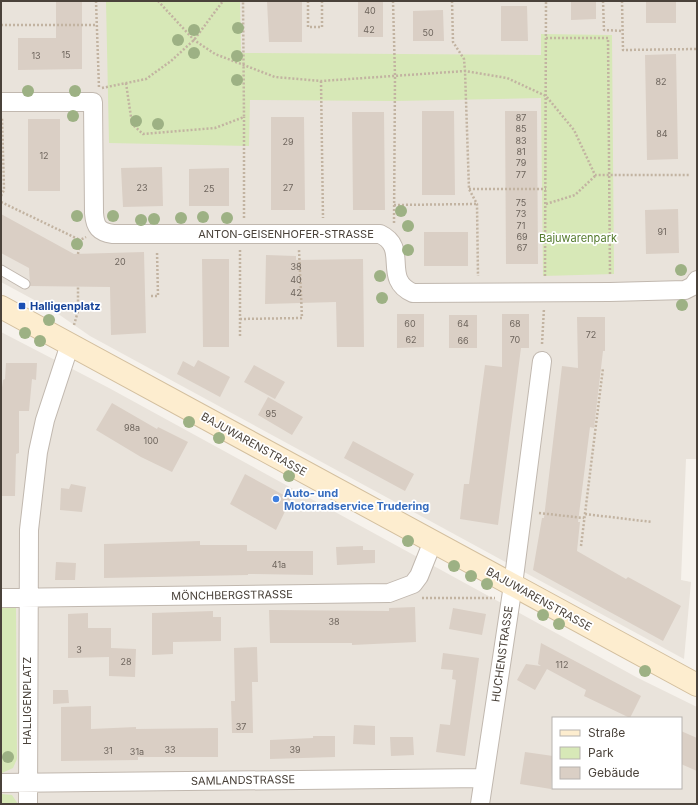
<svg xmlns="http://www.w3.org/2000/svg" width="698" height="805" viewBox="0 0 698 805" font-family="Inter,sans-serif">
<rect width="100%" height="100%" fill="#f6f2ec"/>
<path fill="#e9e3db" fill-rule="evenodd" d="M1 1H697V459H686L681 580 691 582 684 659 90 336 51 309 1 282Z
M1 332 109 388 638 678 697 707V804H1ZM553 718H681V788H553Z"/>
<path fill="#d7e8b7" d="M106 1H240L241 53 541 55V34L612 35 614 274 543 276 541 98 395 101 250 100 249 146 109 143Z
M1 607H16L17 759 13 768 2 773Z
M1 794 12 795 18 804H1Z"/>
<path fill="#dacfc5" d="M56 1H82V69L18 70V38H56Z
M267 1H302V42H269Z
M358 1H383V37H358Z
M571 1H596V19L571 20Z
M646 1H676V23H646Z
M501 6H527L528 41H501Z
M443 10 444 41H413V11Z
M676 54 678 159 647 160 645 55Z
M422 111H454L455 195H422Z
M505 111H537L538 264H506Z
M352 112H384L385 210H353Z
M271 117H304L305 210H271Z
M28 119H60V191H28Z
M162 167 163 206 123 207 121 168Z
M229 168V206H189V169Z
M678 209 679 253 646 254 645 210Z
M1 214 74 254 144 252 146 333 111 335 110 287 30 286 29 268 1 253Z
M424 232H468V266H424Z
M266 255 296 256V260L363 259 364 347H337L336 302 265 304Z
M202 259H229V347H203Z
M397 314H424V347L397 348Z
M502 314H529V348H521L498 525 460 519 464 484H469L485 365 502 367Z
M449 315H477V348H449Z
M577 317H605V351H603L594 428 590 427 578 522H580L577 551 626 579 628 577 681 606 663 641 533 570 542 518H544L562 366 578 368Z
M198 360 230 377 220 397 177 374 183 361 194 367Z
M6 363H37L36 380 32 379 29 411H19V453L16 454 15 496H1V395L3 380 5 379Z
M254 365 285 382 275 399 244 382Z
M268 397 303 417 292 435 258 415Z
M112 403 157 429 158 427 188 442 172 472 141 457 96 430Z
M353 441 414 474 405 491 344 458Z
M245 474 291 499 276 530 230 504Z
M71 484 86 487 82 512 60 510 61 488 69 489Z
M200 541V545H247V551H313V575L248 574V575L104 578V544Z
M363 546V550H375V563L337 565 336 547Z
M56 562 76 563 75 580H55Z
M415 607 416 642 352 645V643H270L269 610 389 611V608Z
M453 608 486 614 482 635 449 629Z
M213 611V617H221V641L173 642V654L152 655V613Z
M88 613V628H111V648L136 649 135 677 109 676V657L68 658V614Z
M541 643 641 696 630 718 584 696 586 690 547 669 535 690 517 680 526 664 541 666 538 664Z
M257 647 258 682H252L253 733H232L231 701H235L234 648Z
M443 653 479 658 465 756 436 752 440 724 450 725 456 680 452 679 453 670 441 669Z
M53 690H68L69 703 53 704Z
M91 706V729L136 727V729L218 728V757H138V760L61 761V707Z
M354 725 375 726V745L353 744Z
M681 731 697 738V771L681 764Z
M313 736H335V757L270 759V740L313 738Z
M390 737H413L414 755 391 756Z
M525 752 553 756 551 789 520 784Z"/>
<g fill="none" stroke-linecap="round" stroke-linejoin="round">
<g stroke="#c1b8af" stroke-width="11">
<path id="service" d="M1 270 25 284"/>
</g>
<g stroke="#c1b8af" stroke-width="20">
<path id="minor" d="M1 102H93L94 213C95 227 99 232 113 234H380C410 248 381 279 413 293L610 292 685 290 693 286 697 280
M1 598 389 593 413 584 419 576 433 541
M1 783 484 778
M28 804 29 530 38 452 45 420 70 344
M480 804 513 585 542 361"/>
</g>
<g stroke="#d3bf9e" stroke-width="24">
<path id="secondary" d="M1 307 697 685"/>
</g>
<path stroke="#c2b3a1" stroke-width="2.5" stroke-dasharray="2 2" stroke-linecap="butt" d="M96 1 99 88
M158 1 194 40 215 54 275 77 321 81 465 71 507 78 546 96 574 130 595 175H690
M308 1V27H322V1
M393 1 395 76 394 224
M452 1 453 42 464 59 465 71 469 189 477 204 478 276
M603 1 604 30 623 31
M622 1 623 50 697 49
M1 25H96
M546 38H608L610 276
M321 81 323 218
M126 83 132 124 143 134 215 128 244 117 243 1
M102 88 146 79 171 61 194 40 223 1
M469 189H546
M1 196 4 190 2 117
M1 202 80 240
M546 204 575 195 595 176
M394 205 477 204
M244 218V117
M240 250V337
M78 254 80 240 86 237
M545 276 546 1
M151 296H158L157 251
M240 319 302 318 299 250
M74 325 78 311V287
M542 344 544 308
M539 513 584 518
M585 514 652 522
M581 546 603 368
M422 598H495"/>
<use href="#service" stroke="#fff" stroke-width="9"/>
<use href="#minor" stroke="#fff" stroke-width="18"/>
<use href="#secondary" stroke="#fdedcf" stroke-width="22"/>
</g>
<g fill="#9db184">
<circle cx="238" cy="28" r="6"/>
<circle cx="194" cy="30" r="6"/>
<circle cx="178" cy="40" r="6"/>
<circle cx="194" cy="53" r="6"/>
<circle cx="237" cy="56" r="6"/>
<circle cx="237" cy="80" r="6"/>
<circle cx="28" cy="91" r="6"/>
<circle cx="75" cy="91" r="6"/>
<circle cx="73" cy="116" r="6"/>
<circle cx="136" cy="121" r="6"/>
<circle cx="158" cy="124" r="6"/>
<circle cx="401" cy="211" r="6"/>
<circle cx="77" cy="216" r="6"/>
<circle cx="113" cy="216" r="6"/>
<circle cx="203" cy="217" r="6"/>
<circle cx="181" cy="218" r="6"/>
<circle cx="227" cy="218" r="6"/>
<circle cx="154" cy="219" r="6"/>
<circle cx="141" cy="220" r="6"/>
<circle cx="408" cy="226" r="6"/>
<circle cx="77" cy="244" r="6"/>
<circle cx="408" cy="250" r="6"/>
<circle cx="681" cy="270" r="6"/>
<circle cx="380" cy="276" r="6"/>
<circle cx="382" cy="298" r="6"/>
<circle cx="682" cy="305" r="6"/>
<circle cx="49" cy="320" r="6"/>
<circle cx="25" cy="333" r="6"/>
<circle cx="40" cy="341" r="6"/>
<circle cx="189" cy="422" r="6"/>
<circle cx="219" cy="438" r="6"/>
<circle cx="289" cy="476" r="6"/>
<circle cx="408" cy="541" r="6"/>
<circle cx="454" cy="566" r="6"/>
<circle cx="471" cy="576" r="6"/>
<circle cx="487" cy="584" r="6"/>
<circle cx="543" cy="615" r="6"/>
<circle cx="559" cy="624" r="6"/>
<circle cx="645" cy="671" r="6"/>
<circle cx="8" cy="757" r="6"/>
</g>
<rect fill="#1a4fb4" stroke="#fff" stroke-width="1.5" x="18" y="302" width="8" height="8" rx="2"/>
<circle fill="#3f7fe0" stroke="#fff" stroke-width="1.5" cx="276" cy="499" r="4"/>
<g text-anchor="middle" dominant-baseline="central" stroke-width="3.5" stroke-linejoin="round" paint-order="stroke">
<g font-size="9" fill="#6e655d">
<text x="370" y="10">40</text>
<text x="369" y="29">42</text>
<text x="428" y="32">50</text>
<text x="66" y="54">15</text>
<text x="36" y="55">13</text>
<text x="661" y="81">82</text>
<text x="521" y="117">87</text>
<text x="521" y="128">85</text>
<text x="662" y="133">84</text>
<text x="521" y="140">83</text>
<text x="288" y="141">29</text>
<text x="521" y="151">81</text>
<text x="44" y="155">12</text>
<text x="521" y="162">79</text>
<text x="521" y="174">77</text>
<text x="142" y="187">23</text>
<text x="288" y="187">27</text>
<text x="209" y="188">25</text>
<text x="521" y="202">75</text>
<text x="521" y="213">73</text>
<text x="521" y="225">71</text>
<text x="662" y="231">91</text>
<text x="522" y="236">69</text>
<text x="522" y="247">67</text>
<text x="120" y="261">20</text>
<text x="296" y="266">38</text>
<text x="296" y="279">40</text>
<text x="296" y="292">42</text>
<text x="410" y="323">60</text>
<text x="463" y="323">64</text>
<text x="515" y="323">68</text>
<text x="591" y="334">72</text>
<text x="411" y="339">62</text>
<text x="515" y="339">70</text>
<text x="463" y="340">66</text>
<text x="271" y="413">95</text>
<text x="132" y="427">98a</text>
<text x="151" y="440">100</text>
<text x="279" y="564">41a</text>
<text x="334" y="621">38</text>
<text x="79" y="649">3</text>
<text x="126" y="661">28</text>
<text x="562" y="664">112</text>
<text x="241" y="726">37</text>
<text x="170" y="749">33</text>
<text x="295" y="749">39</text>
<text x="108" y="750">31</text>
<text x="137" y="751">31a</text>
</g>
<g font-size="11" fill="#4a423a" stroke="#fff">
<text x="286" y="234">ANTON-GEISENHOFER-STRASSE</text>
<text transform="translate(254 444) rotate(29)">BAJUWARENSTRASSE</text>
<text transform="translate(232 595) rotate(-1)">MÖNCHBERGSTRASSE</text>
<text transform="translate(539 599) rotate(29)">BAJUWARENSTRASSE</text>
<text transform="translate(502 654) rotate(-82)">HUCHENSTRASSE</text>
<text transform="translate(27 701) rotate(-90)">HALLIGENPLATZ</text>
<text transform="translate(243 780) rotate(-1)">SAMLANDSTRASSE</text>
</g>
<g font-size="11" fill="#547b2e" stroke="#fff">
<text x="578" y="238">Bajuwarenpark</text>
</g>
<g font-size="11" font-weight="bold" fill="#164399" stroke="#fff" text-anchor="start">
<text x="30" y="306">Halligenplatz</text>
</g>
<g font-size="11" font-weight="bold" fill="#366cbe" stroke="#fff" text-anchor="start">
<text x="284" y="493">Auto- und<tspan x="284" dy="13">Motorradservice Trudering</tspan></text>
</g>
</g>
<rect width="698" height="805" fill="none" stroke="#4a423a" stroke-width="4"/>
<rect x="552" y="717" width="130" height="72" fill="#ffffff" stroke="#b7b3b0"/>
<rect x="560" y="730" width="20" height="6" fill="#fdedcf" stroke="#b7b3b0"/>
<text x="588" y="737" font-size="12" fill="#4a423a">Straße</text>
<rect x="560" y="747" width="20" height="12" fill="#d7e8b7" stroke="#b7b3b0"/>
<text x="588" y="757" font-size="12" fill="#4a423a">Park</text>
<rect x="560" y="767" width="20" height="12" fill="#dacfc5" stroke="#b7b3b0"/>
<text x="588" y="777" font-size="12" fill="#4a423a">Gebäude</text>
</svg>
